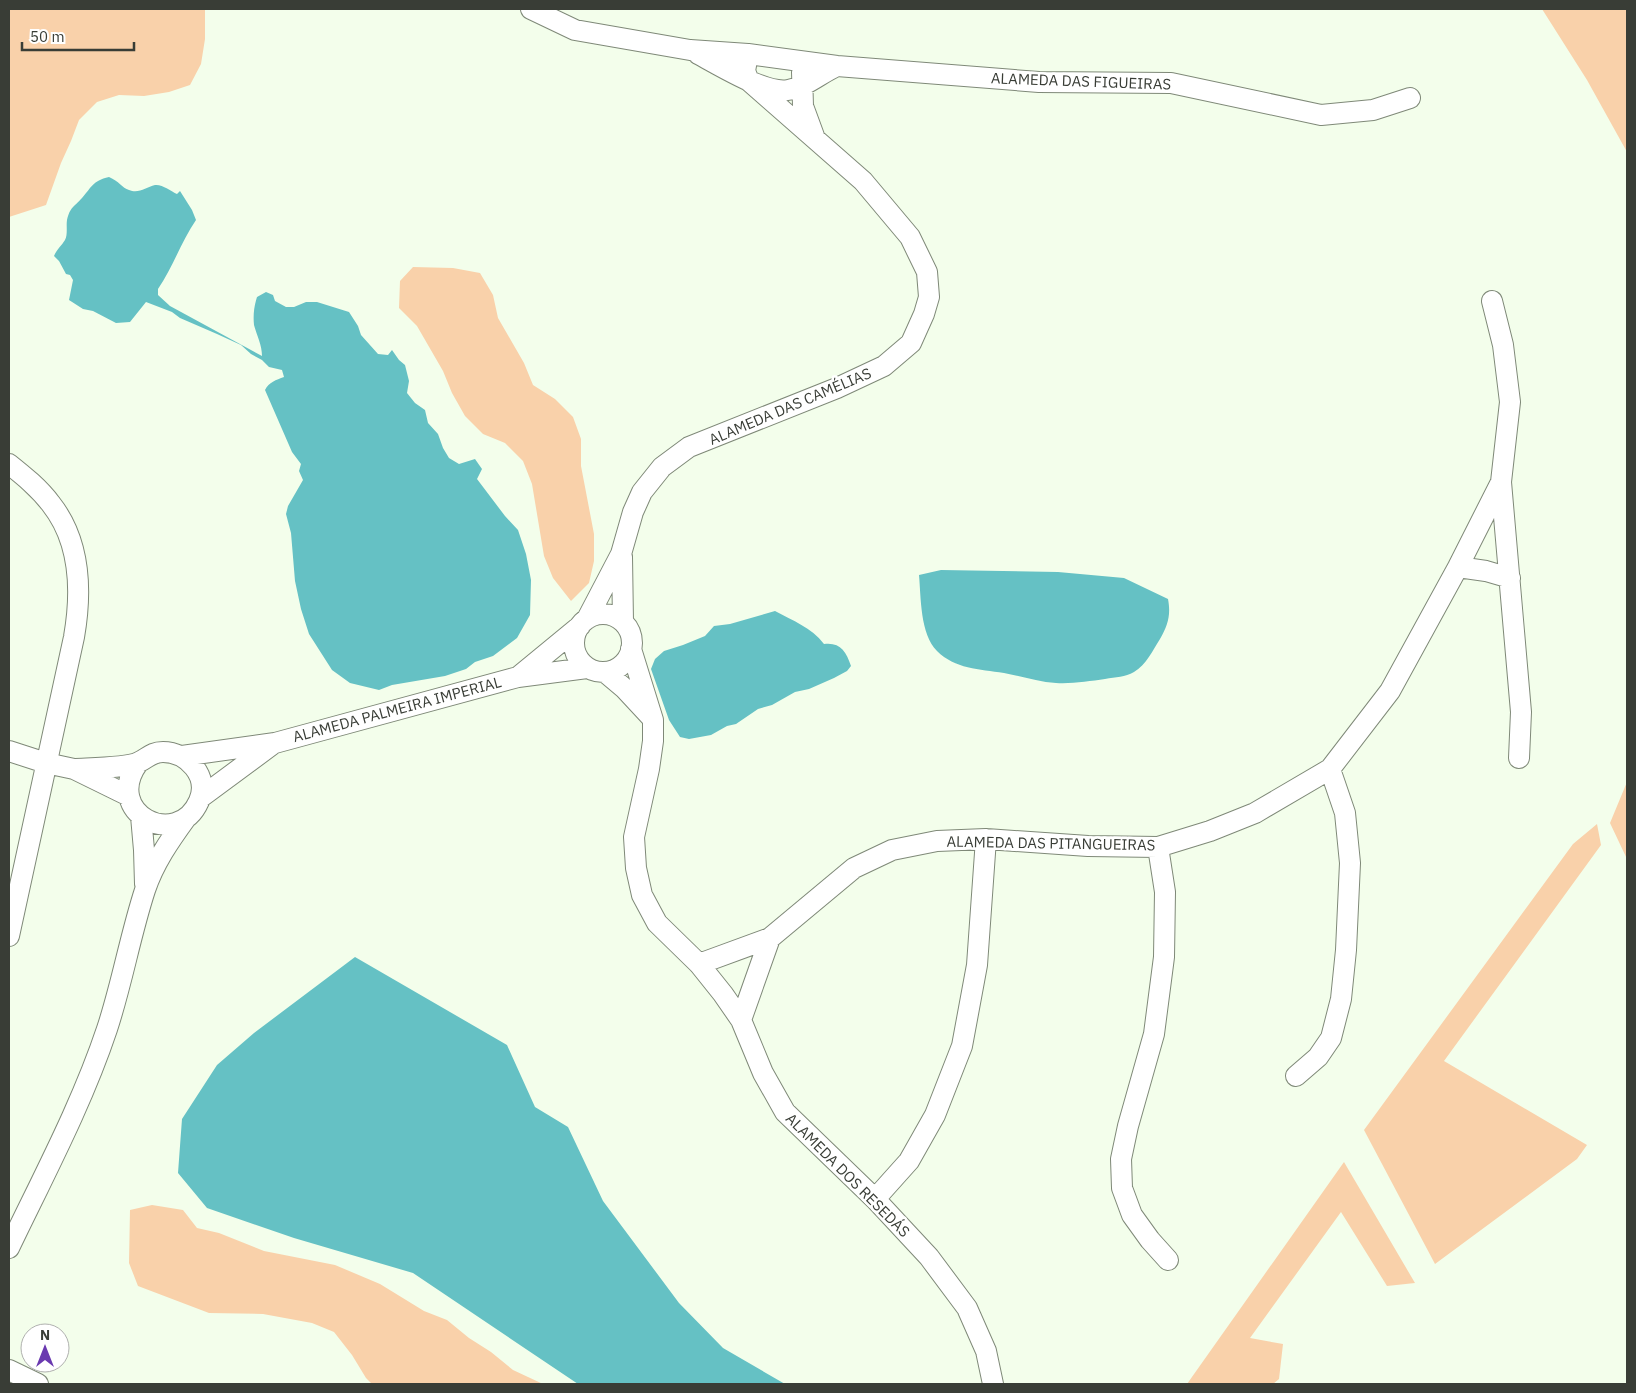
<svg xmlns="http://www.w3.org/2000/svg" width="1636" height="1393" viewBox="0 0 1636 1393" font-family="'IBM Plex Sans',sans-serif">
<rect width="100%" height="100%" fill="#f3feeb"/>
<path fill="#f9d1aa" d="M9 9H205V39L201 64 190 85 169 92 144 96 119 95 97 102 79 120 71 141 61 163 46 205 9 217Z
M1542 9H1627V152L1587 80Z
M413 267 453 268 480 273 493 295 498 318 524 363 533 385 555 399 573 417 581 439V466L594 534V561L589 583 571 601 553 578 544 556 532 484 523 461 505 443 483 434 465 416 452 393 443 371 417 326 399 308 400 281Z
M1627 782V859L1610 823Z
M1597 824 1601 845 1444 1061 1587 1145 1577 1159 1435 1264 1364 1130 1573 844Z
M1344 1162 1415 1283 1387 1286 1341 1212 1250 1338 1283 1344 1279 1379 1273 1384H1187Z
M152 1205 183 1210 197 1228 219 1233 264 1251 335 1265 380 1284 424 1311 447 1320 469 1338 491 1352 513 1370 543 1384H372L366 1378 352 1355 334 1332 312 1323 263 1314 209 1313 138 1286 129 1263 130 1210Z"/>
<path fill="#65c1c4" d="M109 177C119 181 122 188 129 190 139 194 146 187 155 185 162 184 171 191 177 194L180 191 192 210 196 220C181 242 173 267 158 289V295L170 306 262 356C262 345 257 336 254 325 253 316 254 306 257 297L266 292 273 295 275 301 286 307H294L306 302H317L349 312 358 326 361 335 378 354 388 355 392 350 399 360 405 365 409 381 407 393 415 403 425 410 428 423 438 434 443 448 449 458 459 464 475 459 482 469 477 479 505 516 518 530 526 554 531 580 530 615 517 638 493 656 475 662 466 669 445 676 392 685 379 690 350 683 332 670 309 634 301 609 295 581 291 533 286 514 288 506 303 480 299 471 301 464 292 452 265 390C269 382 276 380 284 377L282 370 269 367 262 360 251 354 241 345 217 334 180 318 172 312 146 302 130 322 116 323 93 311 83 309 69 300 73 280 70 275 66 274 59 261 54 256C57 249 62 245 65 240 68 234 66 226 67 220 70 207 74 207 82 198 92 187 92 181 109 177Z
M941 570 1058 572 1124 578 1168 599C1171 615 1168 625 1160 639 1153 650 1146 665 1134 672 1125 677 1116 677 1105 679 1090 681 1072 684 1056 683 1038 682 1021 676 1004 673 979 669 955 669 937 651 920 634 921 597 919 575Z
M775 611C793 621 811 627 824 644 840 642 846 651 851 666L847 671 834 678 809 689 795 692 772 705 758 709 736 724 727 726 711 735 689 739 680 737 669 720 651 669 655 659 664 651 683 645 705 636 714 626 730 624Z
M355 957 507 1045 535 1107 568 1127 603 1201 679 1303 723 1348 785 1384H578L413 1273 294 1238 207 1208 178 1173 182 1119 217 1065 254 1033Z"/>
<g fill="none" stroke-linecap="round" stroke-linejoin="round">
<g stroke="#7f8978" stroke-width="22">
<path id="minor" d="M531 9 575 30 690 50 748 54 837 66 1039 82 1171 83 1321 115 1373 110 1410 98
M698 54C719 65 765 94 788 90 806 87 821 73 837 66
M802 72 803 106 814 136
M1492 301 1503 345 1510 402 1501 482 1521 712 1519 758
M9 464C24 476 39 488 51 504 81 542 82 591 74 637L9 936
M622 557 623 622
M1458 567 1486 571 1510 578
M574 643a29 29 0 1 1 58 0a29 29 0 1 1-58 0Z
M587 619 621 554 633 512 642 492 662 467 689 447 837 388 884 366 911 343 924 314 929 297 927 272 910 237 863 181 749 81 745 71 748 54
M631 649 653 720V741L649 769 634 837 636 868 642 895 657 923 699 964 723 994 741 1020 763 1073 785 1112 875 1199 929 1257 967 1308 986 1351 993 1384
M605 672 624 688 650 716
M518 677 580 626
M9 751 46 763 74 769 129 796
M182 756 275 743 518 677 587 668
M74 769C89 768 127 768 139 762 148 758 151 752 163 752 187 752 210 776 199 801 177 851 102 813 138 763
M200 798 273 744
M141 816 144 850 145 884
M1158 847 1165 892 1164 957 1154 1034 1128 1126 1121 1159 1122 1188 1132 1215 1150 1240 1168 1260
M699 964 770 938 854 868 892 850 937 841 986 839 1088 846 1158 847 1210 831 1255 813 1330 769 1390 691 1458 567 1501 482
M741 1020 770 938
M1296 1076 1318 1057 1331 1038 1341 999 1346 950 1350 863 1345 813 1330 769
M875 1199 909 1161 935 1115 962 1046 977 965 986 839
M9 1248C43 1177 82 1104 107 1029 122 984 130 936 145 890 154 863 170 840 186 818
M9 1370 38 1384"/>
</g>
<use href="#minor" stroke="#fff" stroke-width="20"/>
</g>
<g text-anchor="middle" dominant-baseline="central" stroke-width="5" stroke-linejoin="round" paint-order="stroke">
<g font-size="15" fill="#393d36" stroke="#fff">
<text transform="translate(1081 81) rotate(2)">ALAMEDA DAS FIGUEIRAS</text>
<text transform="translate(790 406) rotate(-23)">ALAMEDA DAS CAMÉLIAS</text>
<text transform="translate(397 709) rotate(-15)">ALAMEDA PALMEIRA IMPERIAL</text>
<text transform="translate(1051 843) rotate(1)">ALAMEDA DAS PITANGUEIRAS</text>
<text transform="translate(848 1175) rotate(45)">ALAMEDA DOS RESEDÁS</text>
</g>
</g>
<rect width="1636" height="1393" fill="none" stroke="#393d36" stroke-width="20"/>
<g transform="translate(45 1348)"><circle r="24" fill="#ffffff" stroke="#b0b1af"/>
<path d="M0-4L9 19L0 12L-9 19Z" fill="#6a39b0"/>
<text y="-8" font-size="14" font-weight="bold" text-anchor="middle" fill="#393d36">N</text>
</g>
<path d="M22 42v8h112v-8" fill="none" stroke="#393d36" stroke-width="2.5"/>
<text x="30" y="42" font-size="15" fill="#393d36" stroke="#ffffff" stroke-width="4" paint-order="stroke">50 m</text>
</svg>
